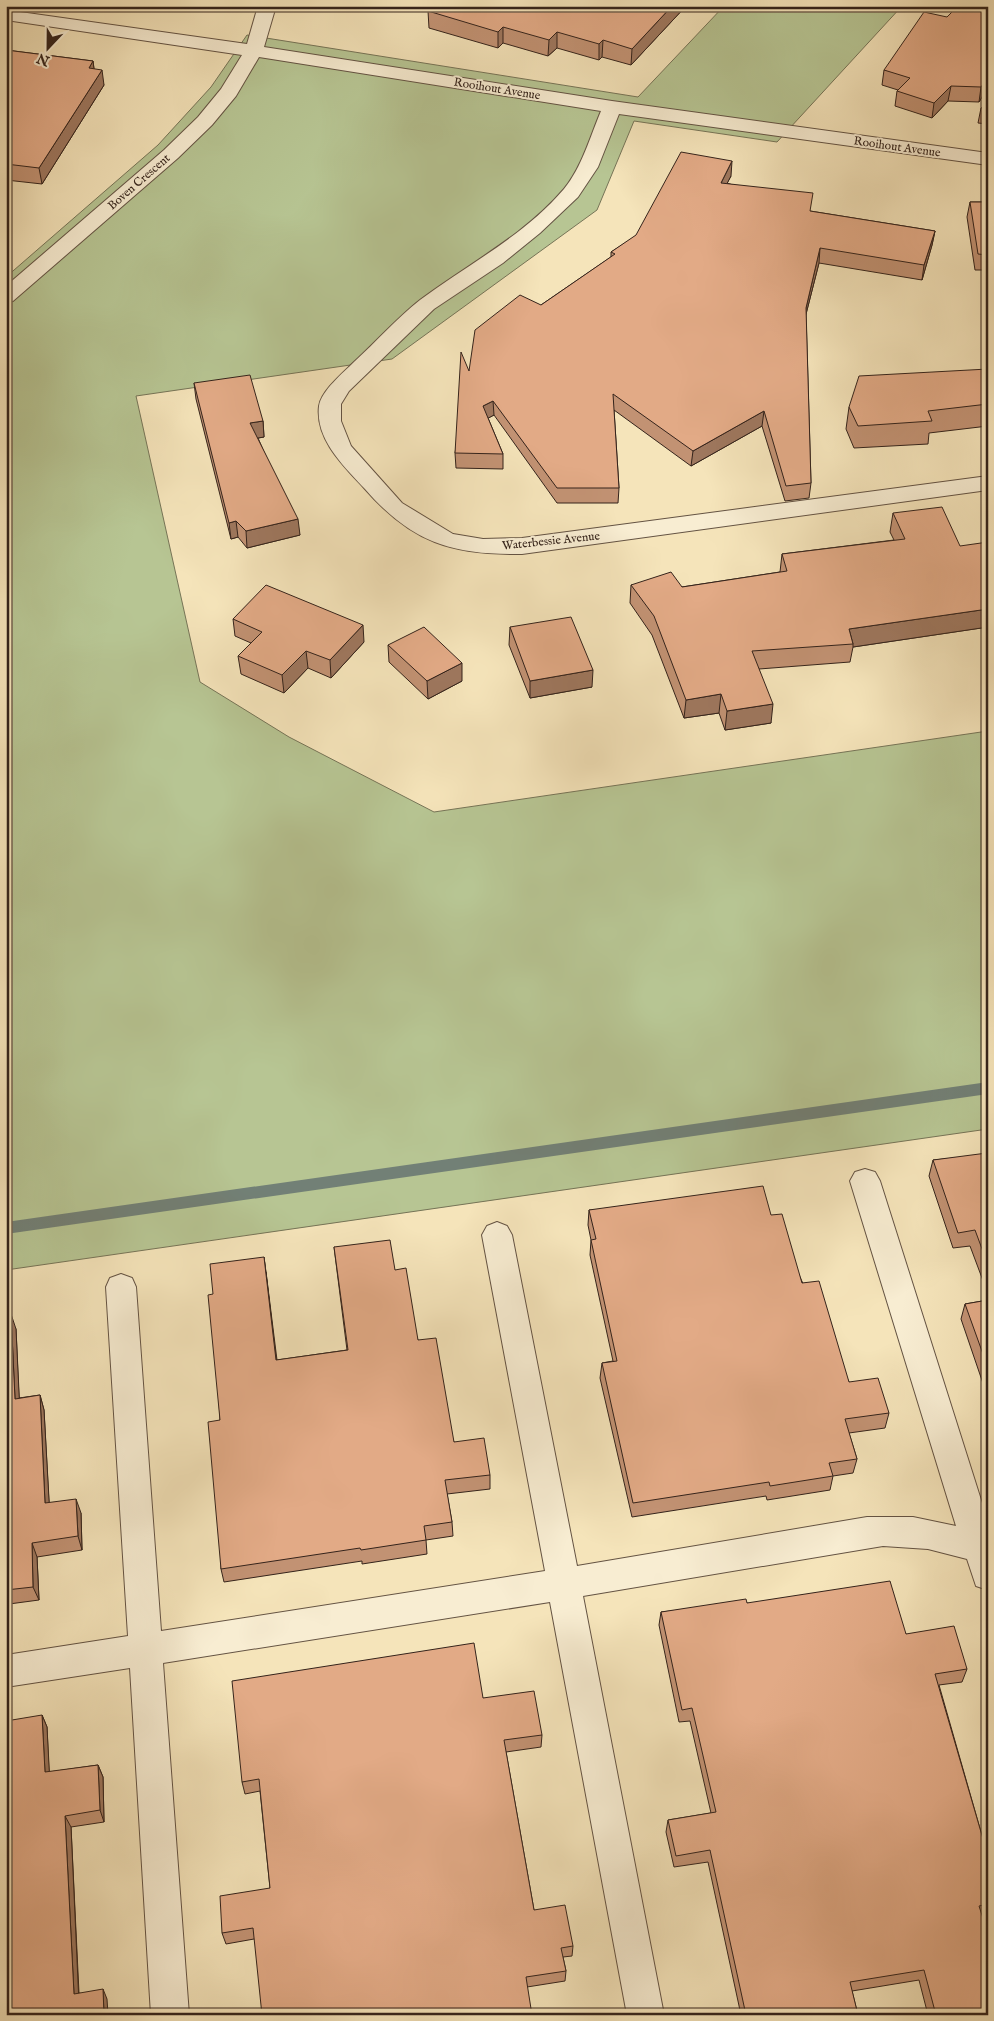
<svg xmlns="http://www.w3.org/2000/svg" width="994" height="2021" viewBox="0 0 994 2021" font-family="'IM FELL English',serif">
<rect width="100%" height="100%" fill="#f5e4ba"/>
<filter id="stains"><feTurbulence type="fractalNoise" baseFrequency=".004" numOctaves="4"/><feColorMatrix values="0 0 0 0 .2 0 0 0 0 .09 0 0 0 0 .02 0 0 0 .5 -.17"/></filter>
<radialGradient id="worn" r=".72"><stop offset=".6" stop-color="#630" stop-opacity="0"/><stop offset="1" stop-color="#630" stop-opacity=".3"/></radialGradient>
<path fill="#b7c593" stroke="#767457" d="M724 6H902L777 142 634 121 597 210 392 359 136 396 200 682 289 737 434 812 988 731V1129L6 1270V277L158 145 211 87 247 35 638 97Z"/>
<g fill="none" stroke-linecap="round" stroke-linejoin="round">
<path fill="#728076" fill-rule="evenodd" d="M988 1082V1094L6 1234V1222Z"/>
<g stroke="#645343" stroke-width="2">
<path id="street" d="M258 6H276L264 47 612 101 988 153V165L619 114 598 167 578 197 540 233 503 263 434 309 349 391 341 404V421L351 446 402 503 453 534 483 539 522 538 988 476V490L522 554C452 555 412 543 365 489 345 467 315 440 319 406 321 391 344 372 354 362 376 342 397 318 420 300 468 264 524 236 564 189 582 167 590 137 601 111L259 57 236 96 212 125 178 158 13 301 6 303V286L164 150 198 117 221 89 242 55 6 20V10L247 44Z
M865 1169 875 1172 880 1181 988 1522V1590L976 1586 967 1559 928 1549 883 1546 583 1596 664 2015H627L550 1602 163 1663 189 2015H151L130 1668 6 1687V1655L128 1636 106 1287 110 1278 121 1274 132 1278 136 1287 161 1631 545 1571 482 1235 487 1226 497 1222 507 1226 512 1235 577 1566 867 1517H913L956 1526 850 1181 855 1172Z"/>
</g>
<use href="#street" fill="#f8edd2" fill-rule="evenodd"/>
</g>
<path fill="#c29273" stroke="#34231b" d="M161 6H185L183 9Z
M423 6H686L631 65 602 57 599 60 557 48 548 56 503 43 498 48 429 28 428 11 430 10 429 8Z
M6 50 93 61 94 69 104 85 42 184 6 180Z
M884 70 988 87 979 102 948 101 932 118 895 106 897 91 898 90 882 85Z
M988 104V124L978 123 981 108Z
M731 176 727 183 810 211 935 231 932 245 922 280 819 263 806 314 811 483 809 498 785 501 762 426 691 466 614 410 619 488 618 503H557L494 415 488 418 503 454V469L456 468 455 453 469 371 541 305 611 257V252Z
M970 202H988V270H975L967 217Z
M988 369V426L929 433 928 444 854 448 846 429 849 407Z
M194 383 263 421 264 437 258 438 300 535 247 548 238 537 231 539 196 399Z
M893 513 988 627 853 647 850 662 759 669 771 723 725 730 719 713 684 718 652 635 630 603 631 585 682 587 780 572 782 554 894 540 890 532Z
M233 619 364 642 331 678 308 668 284 693 241 674 238 656 251 643 235 636Z
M510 627 592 687 530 698 509 645Z
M388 645 462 681 428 699 389 662Z
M988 1155V1294L970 1246 953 1248 929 1176 933 1160Z
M589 1210 771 1215 849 1382 889 1413 885 1428 849 1433 857 1459 853 1473 833 1476 830 1490 767 1500 766 1496 632 1517 600 1378 602 1363 613 1361 590 1255 591 1240 588 1225Z
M334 1247 395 1270 418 1340 454 1442 490 1475V1489L447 1494 452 1522 453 1536 426 1540 427 1554 362 1564V1561L224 1582 221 1569 220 1420 213 1294 266 1272 277 1360 347 1350Z
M988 1300V1398L961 1319 965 1304Z
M6 1314 16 1329 19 1398 40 1395 44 1410 49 1503 81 1513 82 1550 37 1557 39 1600 9 1604 10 1618 6 1619Z
M747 1603 906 1634 967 1669 962 1682 939 1685 983 1839 988 1838V1914L982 1915 988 2015H928L919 1980 852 1991 858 2015H741L708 1862 674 1867 666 1832 668 1820 711 1813 690 1721 679 1722 659 1625 661 1612Z
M483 1698 542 1735 541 1747 506 1752 534 1910 573 1946 572 1956 563 1957 566 1971 565 1981 527 1987 254 1939 226 1944 222 1933 270 1888 260 1791 245 1794 242 1782Z
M42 1715 47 1727 49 1772 98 1765 103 1777 104 1822 71 1827 79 1993 107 1999 6 2015Z"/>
<path fill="#9e775e" stroke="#34231b" d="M672 6H686L631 65 632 49Z
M503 27V43L498 48V32Z
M557 32V48L548 56 549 40Z
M603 40 602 57 599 60V44Z
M93 61 95 77 89 68Z
M102 70 104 85 42 184 39 168Z
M988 77V87L979 102 981 87Z
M951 86 948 101 932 118 934 103Z
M732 161 731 176 720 197 721 183Z
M935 231 932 245 922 280 924 265Z
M820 248 819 263 804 322 806 308Z
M493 401 494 415 483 421V406Z
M764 411 762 426 691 466 693 451Z
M263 421 264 437 252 439 250 423Z
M298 519 300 535 247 548 246 531Z
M236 521 238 537 231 539 229 523Z
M988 609V627L853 647V644L849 629Z
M363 625 364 642 331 678 330 660Z
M306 651 308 668 284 693 282 675Z
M462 663V681L428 699 427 681Z
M593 670 592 687 530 698V681Z
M721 694 719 713 684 718 686 700Z
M773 704 771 723 725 730 727 711Z
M264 1257 266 1272 278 1375 276 1360Z
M11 1314 16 1329 20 1413 15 1399Z
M40 1395 44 1410 50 1517 45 1503Z
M76 1499 81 1513 82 1550 78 1536Z
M32 1543 37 1557 39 1600 33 1587Z
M6 1597 9 1604 10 1618 6 1610Z
M42 1715 47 1727 50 1784 45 1772Z
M98 1765 103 1777 104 1822 100 1810Z
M65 1816 71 1827 79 2004 74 1994Z
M103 1989 107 1999 108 2015H104Z"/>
<path fill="#e2aa86" stroke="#34231b" d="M434 6H672L632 49 603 40 599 44 557 32 549 40 503 27 498 32 428 11Z
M958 6H988V77L981 87 951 86 934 103 897 91 910 78 884 70 924 12 947 17Z
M6 50 93 61 89 68 102 70 39 168 6 164Z
M988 104V108H981Z
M681 152 732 161 721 183 813 193 810 211 935 231 924 265 820 248 806 308 811 483 786 486 764 411 693 451 613 394 619 488H557L493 401 483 406 503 454 455 453 461 352 469 371 475 330 520 295 541 305 615 254 611 252 636 235Z
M970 202H988V255L978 254Z
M988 369V404L928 411 932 421 858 426 849 407 859 376Z
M250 375 263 421 250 423 298 519 246 531 236 521 229 523 194 383Z
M942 507 960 546 988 542V609L849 629 853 644 752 651 773 704 727 711 721 694 686 700 654 616 631 585 671 572 682 587 787 571 782 554 905 539 893 513Z
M266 585 363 625 330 660 306 651 282 675 238 656 262 632 233 619Z
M571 617 593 670 530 681 510 627Z
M424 627 462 663 427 681 388 645Z
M987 1153 988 1155V1265L975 1230 958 1233 933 1160Z
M763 1186 771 1215 782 1214 802 1283 819 1281 849 1382 878 1378 889 1413 845 1419 857 1459 829 1463 833 1476 770 1486 769 1482 633 1503 602 1363 617 1361 591 1240 596 1239 589 1210Z
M390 1240 395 1270 406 1268 418 1340 436 1338 454 1442 484 1438 490 1475 445 1480 452 1522 424 1526 426 1540 361 1550 360 1548 221 1569 208 1422 220 1420 208 1295 213 1294 210 1264 264 1257 276 1360 348 1350 334 1247Z
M988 1300V1368L965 1304Z
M6 1314H11L15 1399 40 1395 45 1503 76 1499 78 1536 32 1543 33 1587 6 1590Z
M890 1581 906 1634 954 1626 967 1669 935 1674 983 1839 988 1838V1904L979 1906 988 1934V2015H936L924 1970 850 1982 858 2015H746L710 1850 676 1856 668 1820 716 1812 692 1708 682 1710 661 1612 746 1599 747 1603Z
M474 1643 483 1698 534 1691 542 1735 504 1740 534 1910 565 1905 573 1946 561 1948 566 1971 526 1977 532 2015H262L253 1928 222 1933 220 1896 270 1888 259 1779 242 1782 232 1681Z
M42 1715 45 1772 98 1765 100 1810 65 1816 74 1994 103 1989 104 2015H6V1721Z"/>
<g text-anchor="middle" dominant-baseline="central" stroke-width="4" stroke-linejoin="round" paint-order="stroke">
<g font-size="12" fill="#34231b" stroke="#f8edd2">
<text transform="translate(497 89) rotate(9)">Rooihout Avenue</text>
<text transform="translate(897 147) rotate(8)">Rooihout Avenue</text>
<text transform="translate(139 182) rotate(-41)">Boven Crescent</text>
<text transform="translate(551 541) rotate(-6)">Waterbessie Avenue</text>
</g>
</g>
<rect width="994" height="2021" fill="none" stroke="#f5e4ba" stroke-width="25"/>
<rect x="8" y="8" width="979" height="2006" fill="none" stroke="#34231b" stroke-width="2.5"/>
<rect x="12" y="12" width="969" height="1996" fill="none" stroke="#34231b"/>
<g transform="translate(48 48) rotate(202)" stroke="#f8edd2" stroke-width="4" paint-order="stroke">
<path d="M0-4L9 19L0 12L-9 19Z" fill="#34231b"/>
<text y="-8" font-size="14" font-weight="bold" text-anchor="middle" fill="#34231b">N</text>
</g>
<rect width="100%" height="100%" filter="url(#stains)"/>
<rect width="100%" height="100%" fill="url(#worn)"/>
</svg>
